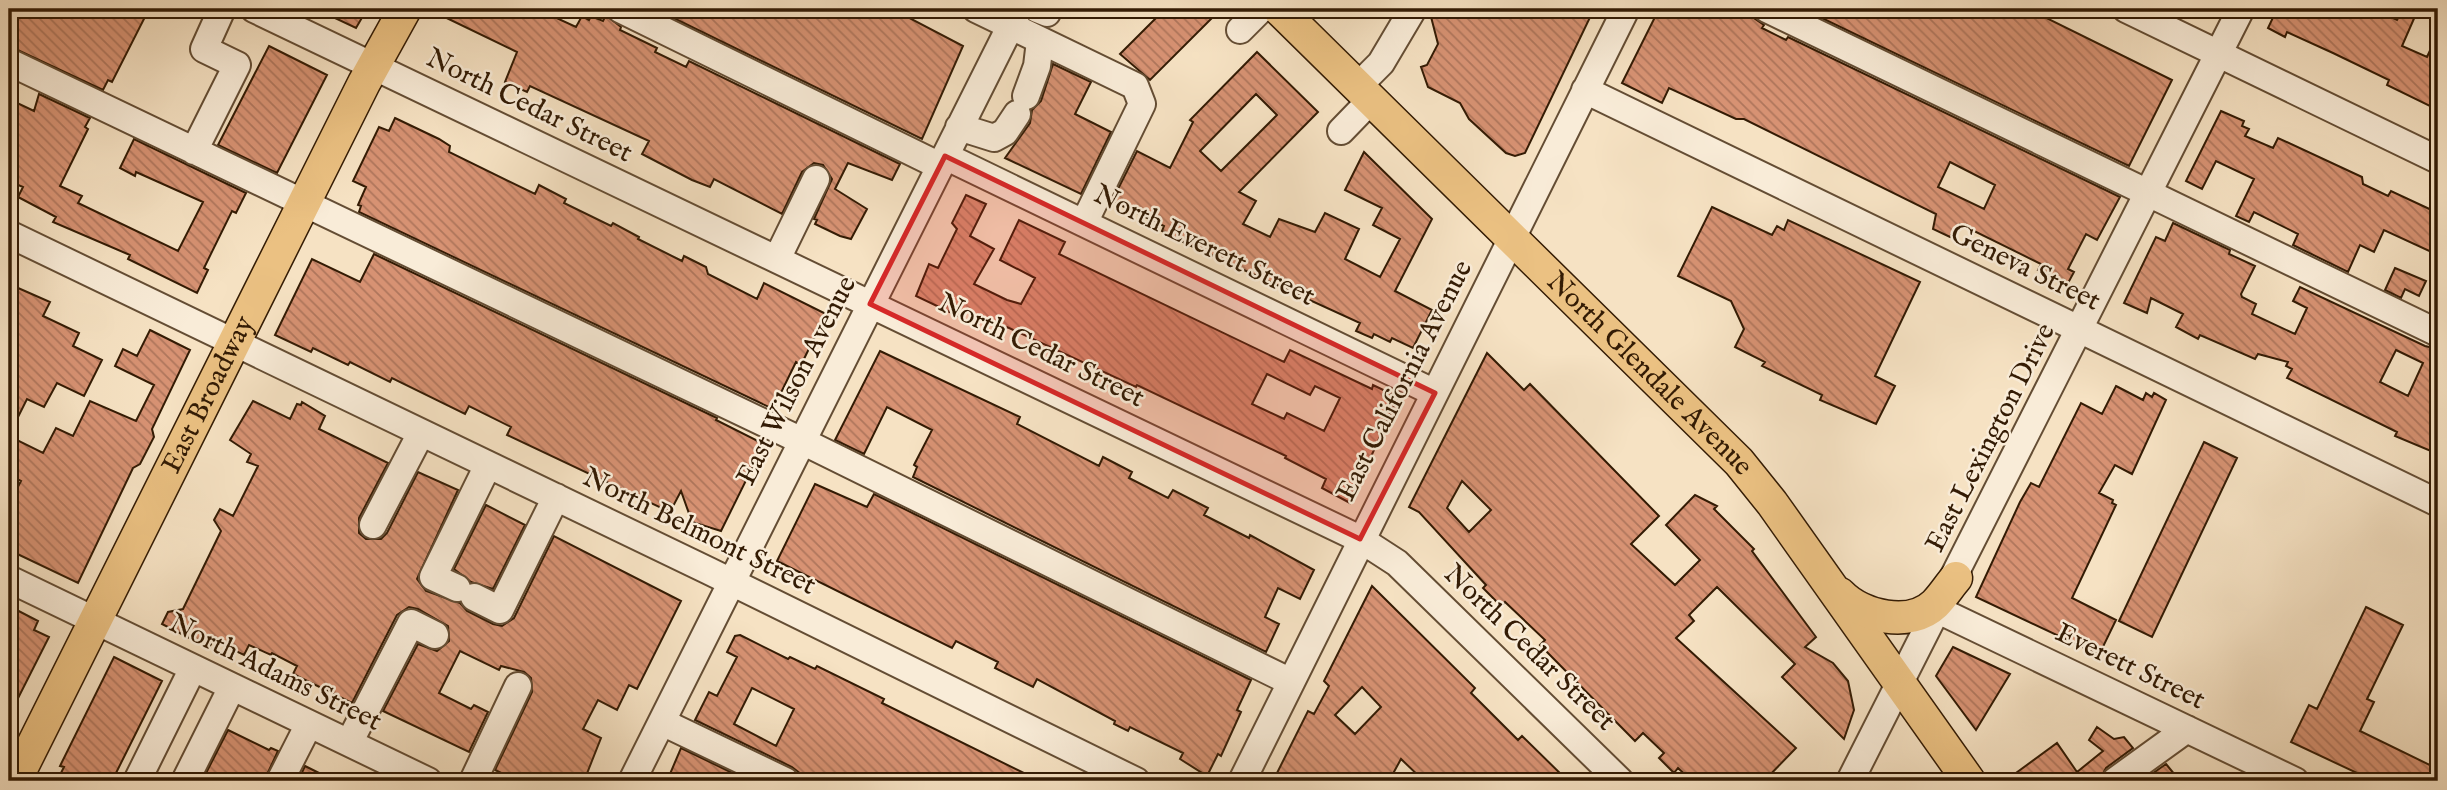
<svg xmlns="http://www.w3.org/2000/svg" width="2447" height="790" viewBox="0 0 2447 790" font-family="'IM FELL English',serif">
<defs>
<pattern id="building-back-hatch" width="6" height="6" patternUnits="userSpaceOnUse" patternTransform="scale(1.75)"><rect width="6" height="6" fill="#d79273"/><path d="M-1 5l2 2M0 0l6 6M5-1l2 2" fill="none" stroke="#af765c"/></pattern>
</defs>
<rect width="100%" height="100%" fill="#f6e2c3"/>
<filter id="stains"><feTurbulence type="fractalNoise" baseFrequency=".00286" numOctaves="4"/><feColorMatrix values="0 0 0 0 .2 0 0 0 0 .09 0 0 0 0 .02 0 0 0 .5 -.17"/></filter>
<radialGradient id="worn" r=".72"><stop offset=".6" stop-color="#630" stop-opacity="0"/><stop offset="1" stop-color="#630" stop-opacity=".3"/></radialGradient>
<path fill="url(#building-back-hatch)" stroke="#331b04" stroke-width="2" fill-rule="evenodd" d="M9 9H149L112 82 108 80 103 90 9 46Z
M316 9H367L356 28Z
M428 9H537L576 27 582 16 589 20 591 16 603 21 606 15 621 27 620 30 657 48 655 52 686 67 689 61 900 164 892 180 848 163 835 189 867 209 851 239 840 236 815 224 817 220 814 219 832 179 823 165 814 163 802 172 782 214 714 179 710 187 692 180 642 154 649 141 530 86 527 92 505 82 517 52Z
M655 9H885L901 16 902 14 963 46 922 139Z
M1165 9H1221L1150 80 1120 54Z
M1429 9H1594L1525 153 1515 156 1506 153 1469 119 1460 103 1428 87 1421 67 1427 65 1438 44Z
M1659 9H1697L1713 17 1717 9H1751L1754 18 1764 25 1762 28 1786 40 1788 37 2120 197 2097 240 2086 234 2068 269 2074 272 2067 285 2038 270 2041 264 1960 224 1950 237 1933 229 1936 214 1744 119H1736L1669 88 1662 103 1622 83ZM1950 162 1995 185 1984 209 1938 187Z
M1803 9H1830L1845 17 1849 9H2028L2172 80 2129 166Z
M2277 9H2374L2397 20 2403 9 2416 14 2402 46 2427 57 2438 33V110L2387 85 2389 80 2333 53 2287 32 2285 37 2268 28Z
M269 46 327 75 277 173 218 145Z
M1257 52 1318 112 1239 192 1256 201 1243 224 1270 237 1279 219 1315 232 1325 213 1359 229 1345 259 1380 277 1400 239 1373 225 1382 208 1345 190 1364 152 1432 219 1395 291 1432 310 1413 348 1392 338 1390 342 1374 334 1372 338 1356 331 1360 323 1187 244 1162 231 1164 226 1112 201 1137 151 1170 168 1193 122 1190 120ZM1256 94 1277 115 1221 171 1200 151Z
M1053 64 1091 82 1075 114 1111 132 1081 194 1005 158 1030 123 1032 110 1041 101Z
M39 94 90 118 85 127 88 129 60 186 82 196 78 203 178 251 203 202 136 172 135 176 120 168 134 139 246 193 236 213 232 211 204 268 208 270 197 293 128 259 130 255 53 222 56 217 18 197 23 187 9 181V99L34 111Z
M2221 111 2244 121 2242 126 2249 129 2245 136 2273 148 2278 138 2362 177 2363 184 2388 196 2391 191 2438 213V255L2384 230 2374 252 2360 245 2348 272 2293 245 2298 234 2254 212 2249 222 2236 216 2254 179 2216 161 2202 189 2186 181Z
M395 118 439 139 450 146 449 152 535 194 539 185 566 199 564 203 611 226 613 223 639 237 638 239 682 261 684 256 706 267 708 274 757 299 764 283 826 314 801 365 796 362 773 409 359 212 361 206 358 205 366 187 353 181 379 127 389 131Z
M966 195 986 204 970 236 994 249 974 284 1007 300 1021 304 1035 278 1000 260 1019 220 1065 242 1059 254 1284 362 1290 350 1372 389 1373 385 1398 397 1350 503 1322 488 1326 479 1285 458 1286 456 1137 385 1136 387 1007 327 1005 331 965 311 960 317 916 296 929 264 938 268 957 229 952 223ZM1267 374 1310 395 1315 386 1340 398 1324 431 1287 413 1284 419 1252 404Z
M1712 207 1772 235 1777 226 1784 230 1788 220 1920 282 1875 376 1895 386 1876 424 1820 400 1822 395 1762 366 1765 362 1735 347 1744 329 1731 301 1678 276Z
M2173 223 2230 250 2229 254 2255 266 2241 294 2242 297 2256 304 2252 314 2295 334 2307 308 2293 301 2300 287 2425 346 2438 349V454L2395 436 2397 432 2287 378 2292 369 2286 366 2288 362 2258 354 2255 359 2200 335 2198 339 2176 327 2183 314 2151 298 2147 313 2124 303 2156 237 2165 241ZM2396 350 2423 363 2408 396 2380 382Z
M374 254 717 418 716 420 764 444 721 531 692 522 681 491 670 512 507 435 511 427 469 406 465 414 392 378 390 382 350 362 348 365 313 348 311 352 275 335 312 259 360 282Z
M2395 268 2426 281 2419 296 2405 289 2401 298 2385 290Z
M9 284 50 302 43 316 79 333 73 346 102 360 84 396 57 383 44 407 27 399 9 435Z
M150 330 190 350 152 429 154 437 140 464 133 468 78 583 9 550V504L21 481 9 475V436L43 453 56 428 73 436 90 401 136 421 154 385 115 366 123 349 137 356Z
M880 351 1020 417 1017 424 1099 466 1103 457 1132 472 1129 478 1168 498 1173 490 1208 508 1204 515 1249 538 1250 535 1314 570 1300 599 1278 588 1265 617 1279 624 1266 652 913 477 917 467 914 465 932 430 887 407 864 454 835 440Z
M1487 353 1524 390 1530 384 1659 516 1631 544 1675 585 1700 560 1666 525 1695 495 1717 506 1714 509 1754 549 1752 551 1816 637 1805 647 1833 663 1848 681 1854 710 1844 739 1782 677 1795 664 1717 587 1689 615 1694 621 1676 638 1796 748 1764 781H1746L1738 774 1731 781H1692L1678 768 1674 773 1659 758 1664 753 1643 733 1635 741 1540 645 1545 640 1505 602 1501 606 1483 588 1486 585 1419 512 1409 507ZM1462 481 1491 510 1469 532 1447 508Z
M2116 386 2143 400 2146 393 2152 397 2154 393 2166 400 2132 474 2115 465 2099 493 2113 500 2112 503 2116 505 2072 598 2116 620 2099 655 1976 597 2020 502 2031 483 2039 487 2081 403 2102 414Z
M253 401 290 419 297 404 301 405 302 402 325 416 319 429 388 463 359 518V533L366 539H381L387 533 418 472 458 490 417 579 426 591 460 603 467 611 493 624 502 626 514 618 554 536 681 601 637 689 629 685 617 710 598 700 583 729 601 738 584 781H518L495 770 532 692 531 678 524 672 501 666 499 670 460 651 439 693 471 709 474 705 488 712 469 752 383 711 418 644 437 651 449 641 448 626 418 609 409 607 397 615 352 703 293 674 297 666 272 653 271 655 249 645 244 655 213 640 209 648 162 624 168 612 183 609 221 531 214 520 220 509 233 516 258 466 247 462 251 454 230 440Z
M2204 442 2237 458 2152 637 2119 621Z
M815 484 867 507 874 494 1251 680 1237 710 1241 712 1221 756 1218 754 1207 776 1180 759 1183 753 1130 727 1128 731 1114 724 1115 721 1037 679 1033 687 995 668 998 662 956 641 952 648 777 561Z
M486 505 525 525 493 589 471 582 454 569Z
M1372 586 1475 688 1471 693 1518 740 1522 736 1568 781H1424L1401 759 1389 781H1273L1308 711 1314 714 1329 686 1324 681ZM1362 687 1381 707 1355 734 1335 715Z
M9 606 38 621 34 630 49 637 9 716Z
M2366 607 2403 625 2367 699 2374 702 2360 731 2438 769V781H2374L2291 742 2309 705 2317 709Z
M740 635 788 659 790 657 815 669 817 666 884 699 882 703 1040 781H810L792 767 695 720 709 692 717 696 737 657 727 652 735 636ZM752 688 794 709 776 746 734 724Z
M1953 647 2010 674 1976 730 1936 676Z
M114 657 162 681 112 781H57L64 767 60 766Z
M2097 727 2114 739 2124 737 2133 748 2106 768 2099 781H2005L2057 743 2077 772 2103 751 2089 740Z
M228 730 269 750 271 748 278 751 264 781H202Z
M681 748 749 781H667Z
M2166 764 2180 781H2142Z
M305 766 335 781H298Z"/>
<g fill="none" stroke-linecap="round" stroke-linejoin="round">
<g stroke="#644d34" stroke-width="30">
<path id="minor" d="M254 9 1360 539 1397 563 1620 781
M620 9 940 166
M976 9 1135 86 1142 104 1084 223
M1037 9 1047 13
M1767 9 2438 333
M2126 9 2438 160
M1240 30 1261 9
M9 62 802 441 1291 682
M1357 87 1381 63 1413 9
M1585 90 2438 503
M1026 96 1037 66 1040 41
M959 127 994 138 1005 132 1017 114
M1341 131 1371 100
M194 151 237 65 204 49 222 9
M945 156 1435 393
M9 234 709 571 1136 781
M777 259 816 179
M373 525 421 433
M9 579 428 781
M457 588 433 577 488 465
M474 597 500 610 556 497
M1938 610 2295 781
M662 722 785 781
M349 743 411 623 435 635
M137 781 193 668
M185 781 232 687
M280 781 309 724
M473 781 518 686
M632 781 1019 9
M1242 781 1626 9
M1850 781 2241 9
M2115 781 2187 729"/>
</g>
<g stroke="#331b04" stroke-width="35">
<g id="major">
<path id="s1" d="M1279 9 1739 462 1772 503 1969 781"/>
<path d="M1840 594C1862 617 1910 628 1935 604 1943 596 1949 586 1956 578"/>
<path id="s2" d="M15 781 364 83 405 9"/>
</g>
</g>
<use href="#minor" stroke="#f9ecd8" stroke-width="26"/>
<use href="#major" stroke="#ebc182" stroke-width="32"/>
</g>
<path fill="#d62828" fill-opacity="0.2" stroke="#d62828" stroke-width="5" stroke-linejoin="round" d="M945 156 1435 393 1360 539 870 304Z"/>
<g text-anchor="middle" dominant-baseline="central" stroke-width="5" stroke-linejoin="round" paint-order="stroke">
<g font-size="28" fill="#331b04" stroke="#f9ecd8">
<text transform="translate(529 106) rotate(26)">North Cedar Street</text>
<text transform="translate(1204 246) rotate(26)">North Everett Street</text>
<text transform="translate(2025 268) rotate(26)">Geneva Street</text>
<text transform="translate(1041 351) rotate(26)">North Cedar Street</text>
<text stroke="none"><textPath href="#s1" startOffset="520">North Glendale Avenue</textPath></text>
<text transform="translate(797 381) rotate(-63)">East Wilson Avenue</text>
<text transform="translate(1405 381) rotate(-63)">East California Avenue</text>
<text stroke="none"><textPath href="#s2" startOffset="432">East Broadway</textPath></text>
<text transform="translate(1991 438) rotate(-63)">East Lexington Drive</text>
<text transform="translate(699 532) rotate(26)">North Belmont Street</text>
<text transform="translate(1529 648) rotate(44)">North Cedar Street</text>
<text transform="translate(2130 667) rotate(26)">Everett Street</text>
<text transform="translate(275 673) rotate(26)">North Adams Street</text>
</g>
</g>
<rect width="2447" height="790" fill="none" stroke="#f6e2c3" stroke-width="35"/>
<rect x="10" y="10" width="2426" height="769" fill="none" stroke="#331b04" stroke-width="3.5"/>
<rect x="18" y="18" width="2412" height="755" fill="none" stroke="#331b04" stroke-width="2"/>
<rect width="100%" height="100%" filter="url(#stains)"/>
<rect width="100%" height="100%" fill="url(#worn)"/>
</svg>
